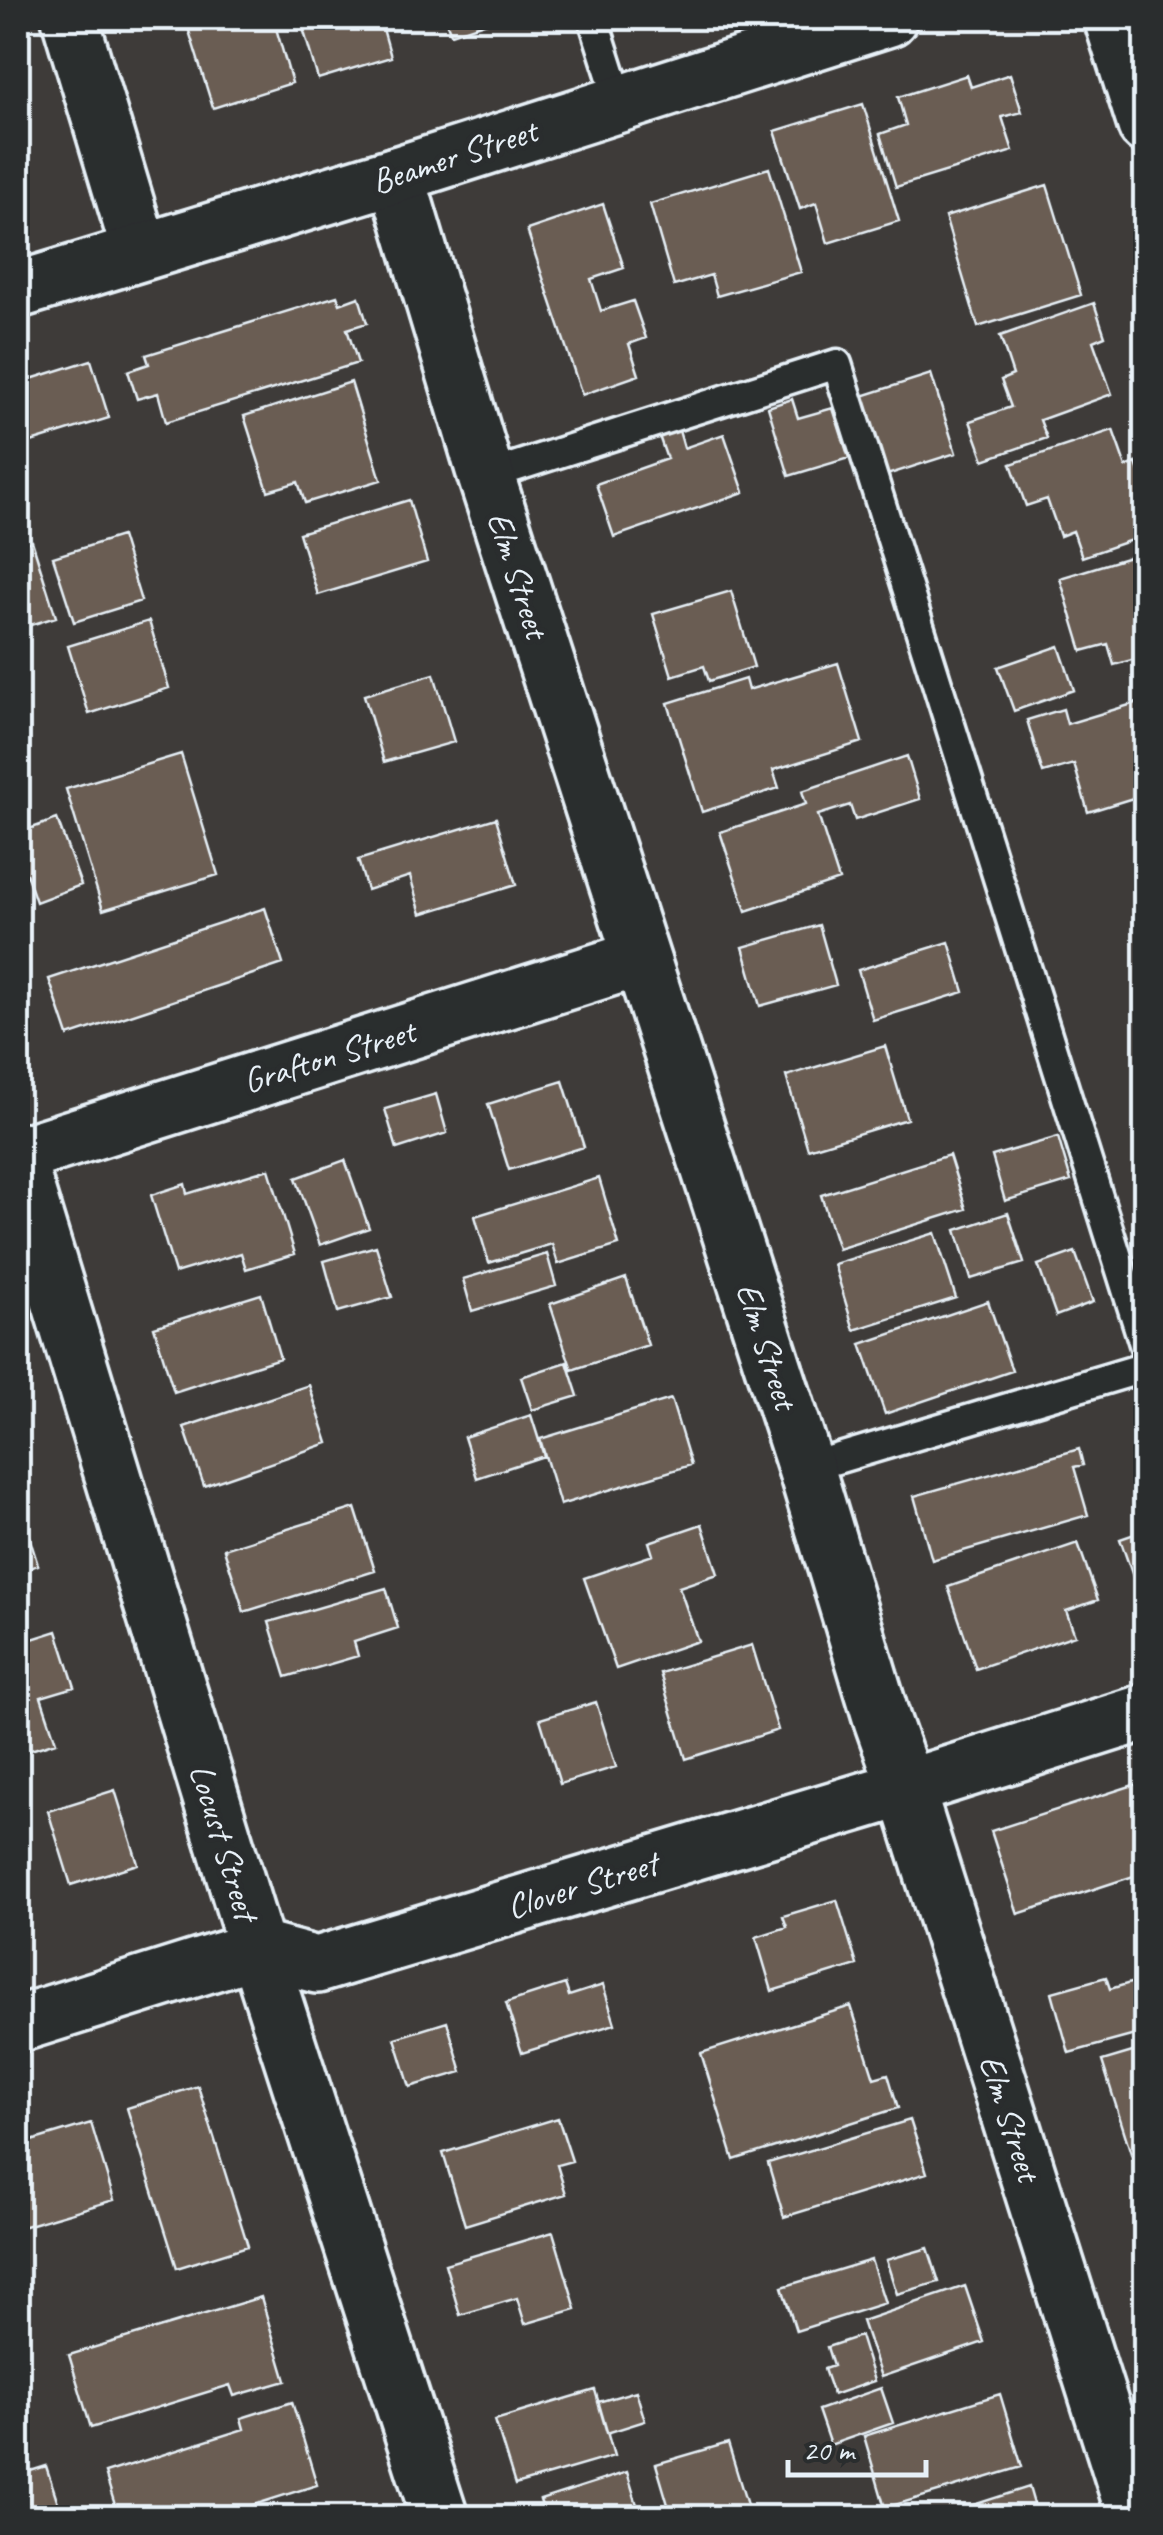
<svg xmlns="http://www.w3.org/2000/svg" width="1163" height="2535" viewBox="0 0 1163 2535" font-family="Caveat,sans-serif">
<rect width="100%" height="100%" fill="#3e3b39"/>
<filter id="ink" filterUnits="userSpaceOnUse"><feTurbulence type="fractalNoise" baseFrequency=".01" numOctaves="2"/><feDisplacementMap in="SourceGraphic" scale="20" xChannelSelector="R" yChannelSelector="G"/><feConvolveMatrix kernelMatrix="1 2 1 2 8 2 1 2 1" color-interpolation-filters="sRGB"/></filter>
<g filter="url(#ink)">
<path fill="#6b5d52" stroke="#e8f1f8" stroke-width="2.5" d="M185 18H273L292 83 213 108Z
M300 18H380L391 57 318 79Z
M445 18H499L451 34Z
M1010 74 1022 112 1002 117 1013 151 896 187 880 134 906 125 898 97 967 75 971 87Z
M863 104 899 221 828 243 816 203 800 209 775 131Z
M769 168 801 272 717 296 711 275 674 286 650 204Z
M1047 185 1081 295 978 327 945 217Z
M603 204 624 268 591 279 601 311 633 301 646 338 629 344 639 375 582 395 527 230Z
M337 296 340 304 359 297 367 323 347 329 358 363 166 422 158 393 137 399 128 371 149 364 146 355Z
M1094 303 1105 336 1093 341 1112 394 1040 420 1047 438 984 460 970 421 1011 407 1001 380 1013 375 1000 336Z
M91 360 109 418 18 446V383Z
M931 374 956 453 887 475 862 396Z
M351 382 381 480 305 503 298 482 268 491 244 416Z
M792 399 798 418 833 408 849 458 789 476 768 407Z
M678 427 684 448 724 434 744 492 614 537 596 484 667 459 658 433Z
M1113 430 1126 467 1136 463 1146 492V535L1082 557 1073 531 1060 536 1047 499 1026 506 1011 464Z
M409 500 427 562 318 595 299 533Z
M121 536 141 601 74 622 53 557Z
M32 541 56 617 18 629V545Z
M1146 552V656L1114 665 1108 644 1082 651 1060 578Z
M731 591 754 667 709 681 704 666 672 676 653 614Z
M149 621 169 688 89 714 68 646Z
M1059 646 1074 690 1014 711 998 667Z
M838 663 862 742 773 770 779 788 702 812 668 703 745 679 748 690Z
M434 674 454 742 384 762 364 695Z
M1146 700V794L1088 812 1074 764 1043 773 1027 720 1063 709 1067 724Z
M181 754 218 875 103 910 66 789Z
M907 756 920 799 855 820 850 805 818 815 839 880 746 911 720 832 806 804 802 791Z
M496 818 516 885 421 914 410 876 367 890 358 860Z
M57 819 81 885 36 902 18 850V833Z
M265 908 283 964 68 1036 49 979Z
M819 925 836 985 760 1006 743 947Z
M949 942 964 992 873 1020 858 970Z
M885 1046 907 1119 808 1149 786 1076Z
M563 1081 584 1147 509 1170 488 1104Z
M436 1094 447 1133 397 1149 385 1109Z
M1058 1137 1071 1181 1005 1201 992 1156Z
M949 1155 966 1209 838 1249 821 1195Z
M345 1160 369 1228 320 1245 296 1178Z
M269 1169 295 1254 246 1269 241 1253 175 1273 151 1195 185 1184 187 1194Z
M599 1178 619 1245 558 1264 552 1244 489 1263 475 1216Z
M1008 1213 1024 1263 971 1279 956 1230Z
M935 1233 956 1298 854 1330 834 1264Z
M376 1246 392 1297 338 1312 324 1261Z
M1075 1252 1093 1302 1056 1316 1038 1265Z
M547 1254 556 1286 472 1311 463 1279Z
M626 1278 648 1345 572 1370 550 1304Z
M261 1294 280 1358 174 1392 154 1327Z
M988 1301 1012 1371 885 1414 861 1344Z
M567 1362 578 1396 532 1410 521 1377Z
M309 1385 328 1443 204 1486 184 1427Z
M671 1399 691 1465 560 1505 540 1439Z
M531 1415 544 1456 477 1478 464 1437Z
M1079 1449 1083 1465 1074 1467 1088 1515 932 1560 914 1496Z
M355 1508 375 1571 244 1612 224 1549Z
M22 1514 38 1565 18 1572V1515Z
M702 1524 718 1574 679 1587 698 1641 616 1669 584 1578 653 1555 649 1542Z
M1146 1530V1607L1144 1608 1120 1539Z
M1078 1543 1098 1600 1066 1611 1075 1635 976 1669 948 1587Z
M386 1588 398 1628 354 1642 358 1656 286 1677 269 1622Z
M18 1624 23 1642 57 1631 75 1687 41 1697 56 1742 18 1754Z
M752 1645 778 1730 686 1759 660 1673Z
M596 1702 616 1767 560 1784 540 1719Z
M1146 1781V1872L1018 1914 991 1831Z
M115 1790 138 1864 71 1885 48 1811Z
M837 1900 857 1965 772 1991 756 1937 787 1927 783 1916Z
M1106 1977 1110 1989 1137 1981 1146 2011V2032L1069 2053 1052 1992Z
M565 1984 569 1996 603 1985 615 2024 522 2053 506 2003Z
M851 2006 874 2078 888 2074 898 2108 734 2160 701 2053Z
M447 2022 462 2072 410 2087 395 2038Z
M1146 2048V2163L1135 2166 1102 2061Z
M198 2086 248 2246 177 2268 127 2108Z
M558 2118 572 2161 557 2165 566 2194 465 2225 443 2153Z
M910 2120 927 2173 784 2217 768 2163Z
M91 2123 114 2200 18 2228V2145Z
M553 2232 576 2309 525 2324 517 2298 460 2315 445 2264Z
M928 2248 939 2282 897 2294 886 2260Z
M871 2260 885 2303 796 2331 782 2287Z
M965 2286 984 2342 881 2377 862 2321Z
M261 2297 286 2381 234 2396 230 2385 91 2428 69 2355Z
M860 2336 874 2381 833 2395 824 2369 833 2366 827 2347Z
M881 2388 893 2423 830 2445 818 2410Z
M595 2390 614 2456 515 2485 495 2420Z
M636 2391 645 2421 607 2433 598 2402Z
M1000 2394 1022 2467 885 2508 864 2436Z
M292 2402 317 2485 212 2518H119L105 2473 244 2429 241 2418Z
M728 2443 751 2518H672L656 2464Z
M46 2466 63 2518H18V2475Z
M627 2472 641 2518H546L540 2500Z
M1029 2487 1038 2518H946L945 2514Z"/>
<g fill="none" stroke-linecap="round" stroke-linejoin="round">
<g stroke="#e8f1f8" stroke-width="35">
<path id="service" d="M593 18 620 103
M486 476 837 364 1146 1350
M806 1468 1146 1367"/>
</g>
<g stroke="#e8f1f8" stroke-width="62">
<path id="minor" d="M70 18 140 251
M396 175 486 476 806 1468 882 1720 906 1788 1136 2518
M18 1155 641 958
M18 1163 257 1949 440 2518
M18 2024 257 1949 317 1965 906 1788 1146 1712"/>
</g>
<g stroke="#e8f1f8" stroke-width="62">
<path id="tertiary" d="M1112 18 1146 125
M18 290 396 175 889 18"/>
</g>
<use href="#service" stroke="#2a2d2e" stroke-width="28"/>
<use href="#minor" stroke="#2a2d2e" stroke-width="55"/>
<use href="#tertiary" stroke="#2a2d2e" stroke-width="55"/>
</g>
</g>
<g text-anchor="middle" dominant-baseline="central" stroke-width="10" stroke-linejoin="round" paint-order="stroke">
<g font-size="35" fill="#e8f1f8" stroke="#2a2d2e">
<text transform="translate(454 156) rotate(-18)">Beamer Street</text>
<text transform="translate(518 575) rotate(72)">Elm Street</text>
<text transform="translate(329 1056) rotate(-17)">Grafton Street</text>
<text transform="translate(767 1346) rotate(72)">Elm Street</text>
<text transform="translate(224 1842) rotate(73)">Locust Street</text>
<text transform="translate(582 1885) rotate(-17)">Clover Street</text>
<text transform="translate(1010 2118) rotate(72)">Elm Street</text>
</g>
</g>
<rect width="1163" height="2535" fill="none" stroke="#2a2d2e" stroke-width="60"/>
<rect x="30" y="30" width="1103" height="2475" fill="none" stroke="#e8f1f8" stroke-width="4" filter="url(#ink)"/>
<path d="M788 2460v15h138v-15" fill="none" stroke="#e8f1f8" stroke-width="5"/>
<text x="803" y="2460" font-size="30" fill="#e8f1f8" stroke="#2a2d2e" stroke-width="8" paint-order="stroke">20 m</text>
</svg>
